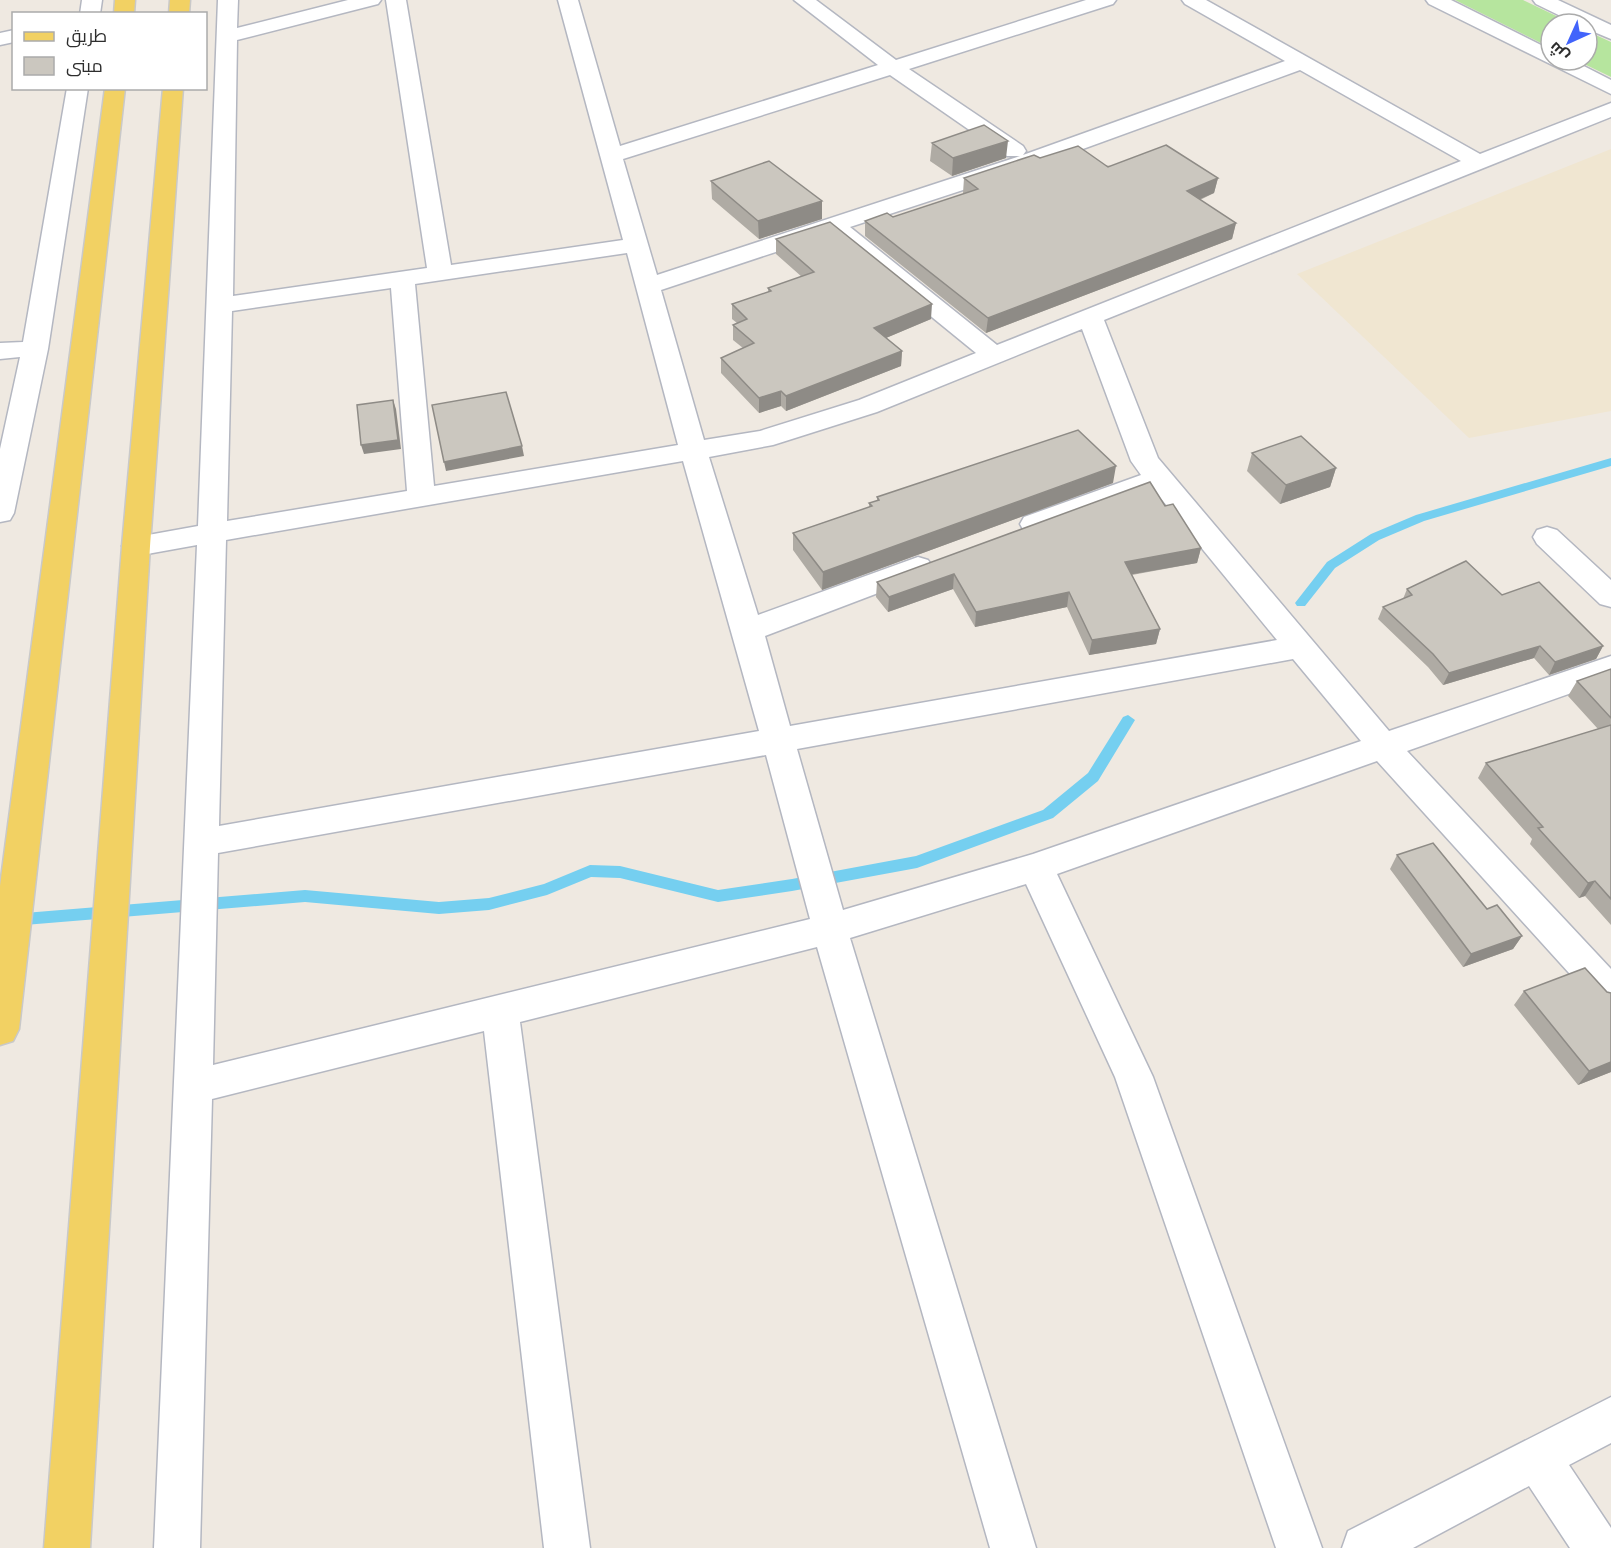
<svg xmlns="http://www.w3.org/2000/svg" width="1611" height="1548" viewBox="0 0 1611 1548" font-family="'Golos Text',Cairo,sans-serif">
<rect width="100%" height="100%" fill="#efe9e1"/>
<path fill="#f0e6d1" d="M1611 149V411L1469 438 1297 274Z"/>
<path fill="#b6e59e" d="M1455 0H1523L1573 24H1551V48Z
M1587 31 1611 42V77L1576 60H1587Z"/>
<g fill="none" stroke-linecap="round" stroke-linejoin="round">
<path fill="#75cff0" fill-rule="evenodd" d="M1611 458V466L1424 521 1379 540 1335 568 1305 606H1297L1295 603 1327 562 1371 534 1416 515Z
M1128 715 1135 720 1098 781 1053 818 917 868 792 891 718 902 620 878 591 877 547 895 489 910 439 914 305 902 0 927V915L305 890 439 902 489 898 544 884 590 865 620 866 718 890 792 879 916 856 1043 810 1088 773 1123 717Z"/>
<g stroke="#b4b7c1" stroke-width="3">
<path id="minor" d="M82 0H102L100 14H80Z
M218 0H238L237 28 348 0H381L378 4 237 40 233 296 427 268 386 0H406L451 265 623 240 558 0H578L620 146 878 65 794 0H816L896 60 1086 0H1116L1113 4 909 69 1023 146 1026 151 1023 155 1285 61 1185 4 1182 0H1206L1480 154 1611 103V117L1104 320 1158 458 1389 731 1611 656V679L1407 751 1611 969V1010L1598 1005 1377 761 1057 874 1153 1077 1322 1548H1276L1115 1077 1026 884 850 938 1036 1548H990L817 947 520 1022 590 1548H544L484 1031 212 1099 200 1548H154L197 545 136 556 126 553 122 546 126 539 198 526ZM1300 70 1461 161 997 345 850 227 1036 166ZM890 75 1007 156H1020L657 275 623 159ZM830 234 976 353 859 400 760 431 704 440 661 290ZM627 253 678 445 434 486 415 284ZM391 288 407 491 227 521 232 311ZM1082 329 1131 461 1141 475 1024 517 1020 524 1024 531 1034 533 1044 531 1154 490 1277 640 790 726 765 636 928 574 933 567 928 560 918 557 758 615 709 457 773 445 877 412ZM683 461 759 731 219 826 226 540ZM1293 659 1361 741 1033 854 843 910 797 749ZM766 755 810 919 213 1065 218 853Z
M1426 0H1451L1551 50V60H1572L1611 80V94L1429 4Z
M1533 0H1558L1611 25V39L1587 29V24H1577L1536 4Z
M14 30V42L0 45V33Z
M67 88H88L48 349 14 513 10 520 0 522V449L20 357 0 359V343L23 342Z
M1547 527 1557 530 1611 580V607L1600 604 1537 544 1533 537 1537 530Z
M1611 1397V1443L1569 1465 1611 1528V1548H1570L1529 1486 1413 1548H1342L1348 1531Z"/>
</g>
<g stroke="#c9c9c9" stroke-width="3">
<path id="major" d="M115 0H135L134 14H114Z
M170 0H190L189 14H169Z
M105 88H125L19 1029 13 1041 0 1045V886Z
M163 88H183L150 546 90 1548H44L122 546Z"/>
</g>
<use href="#minor" fill="#fff" fill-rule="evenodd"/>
<use href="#major" fill="#f2d163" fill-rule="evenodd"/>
</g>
<path fill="#afaba4" d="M932 143 1006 158 952 176 930 161Z
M1040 158 1218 178 1214 193 1200 200 1236 223 1232 239 986 333 865 236V221L893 217 964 194 963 193 964 178Z
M711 181 822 219 759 239 712 199Z
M776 239 931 319 886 338 902 351 901 366 786 411 781 406 759 413 721 373V358L743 348 733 340V325L737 323 732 319V304L768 292V288L802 277 776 254Z
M1252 453 1336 468 1330 487 1280 504 1247 471Z
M1113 483 822 590 793 550V533L869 507V503L877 501V497Z
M1201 548 1197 563 1132 575 1160 629 1156 644 1089 655 1067 607 975 627 953 589 888 612 876 597 877 582Z
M1407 589 1502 595 1603 646 1596 659 1549 675 1534 658 1443 685 1428 667 1378 619 1383 607 1403 599Z
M1611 669V925L1585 896 1579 898 1530 844 1532 839 1478 778 1486 763 1598 729 1568 696 1577 681Z
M1397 855 1487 909 1522 936 1513 949 1463 967 1390 869Z
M1524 991 1607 992 1611 1072 1578 1085 1514 1005Z"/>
<path fill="#8e8b86" d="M1008 141 1006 158 952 176 953 158Z
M1218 178 1214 193 1184 206 1187 191Z
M822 201V219L759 239 758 221Z
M1236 223 1232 239 986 333 988 318Z
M932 304 931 319 874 343V328Z
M902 351 901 366 786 411V396Z
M781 391V406L759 413V398Z
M393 400 396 409 401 449 364 454 361 445Z
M522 446 524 456 446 471 444 462Z
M1116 466 1113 483 822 590 823 572Z
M1336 468 1330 487 1280 504 1286 485Z
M1201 548 1197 563 1122 576 1125 562Z
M954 574 953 589 888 612 889 597Z
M1069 592 1067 607 975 627 976 612Z
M1160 629 1156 644 1089 655 1092 640Z
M1540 646 1534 658 1443 685 1449 673Z
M1603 646 1596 659 1549 675 1555 662Z
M1595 881 1585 896 1579 898 1588 883Z
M1522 936 1513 949 1463 967 1471 954Z
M1611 1062V1072L1578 1085 1589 1071Z"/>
<path fill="#cbc7bf" stroke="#8e8b86" stroke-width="1.5" d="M984 125 1008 141 953 158 932 143Z
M1166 145 1218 178 1187 191 1236 223 988 318 865 221 887 213 893 217 978 189 964 178 1034 155 1040 158 1078 146 1108 167Z
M769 161 822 201 758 221 711 181Z
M830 222 932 304 874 328 902 351 786 396 781 391 759 398 721 358 754 343 733 325 747 319 732 304 771 291 768 288 814 272 776 239Z
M506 392 522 446 444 462 432 405Z
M393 400 398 440 361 445 357 405Z
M1078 430 1116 466 823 572 793 533 872 506 869 503 879 500 877 497Z
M1301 436 1336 468 1286 485 1252 453Z
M1150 482 1165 506 1173 504 1201 548 1125 562 1160 629 1092 640 1069 592 976 612 954 574 889 597 877 582Z
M1466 561 1502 595 1539 582 1603 646 1555 662 1540 646 1449 673 1433 654 1383 607 1412 595 1407 589Z
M1611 669V718L1577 681Z
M1611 725V899L1595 881 1588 883 1538 828 1543 827 1486 763Z
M1433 843 1487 909 1497 905 1522 936 1471 954 1397 855Z
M1585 968 1607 992 1611 993V1062L1589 1071 1524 991Z"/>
<rect x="12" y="12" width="195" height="78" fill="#ffffff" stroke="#ababab" stroke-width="1.5"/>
<rect x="24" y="32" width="30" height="9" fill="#f2d163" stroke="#ababab" stroke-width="1.5"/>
<text x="66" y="42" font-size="18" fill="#2e2e2e">طريق</text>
<rect x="24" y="57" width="30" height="18" fill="#cbc7bf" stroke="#ababab" stroke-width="1.5"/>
<text x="66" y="72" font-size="18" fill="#2e2e2e">مبنى</text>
<g transform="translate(1569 42) rotate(225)"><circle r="28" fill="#ffffff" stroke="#ababab" stroke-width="1.5"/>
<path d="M0-4.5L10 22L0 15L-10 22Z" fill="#4264fb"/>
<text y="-9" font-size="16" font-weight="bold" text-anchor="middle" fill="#2e2e2e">ش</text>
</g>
</svg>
